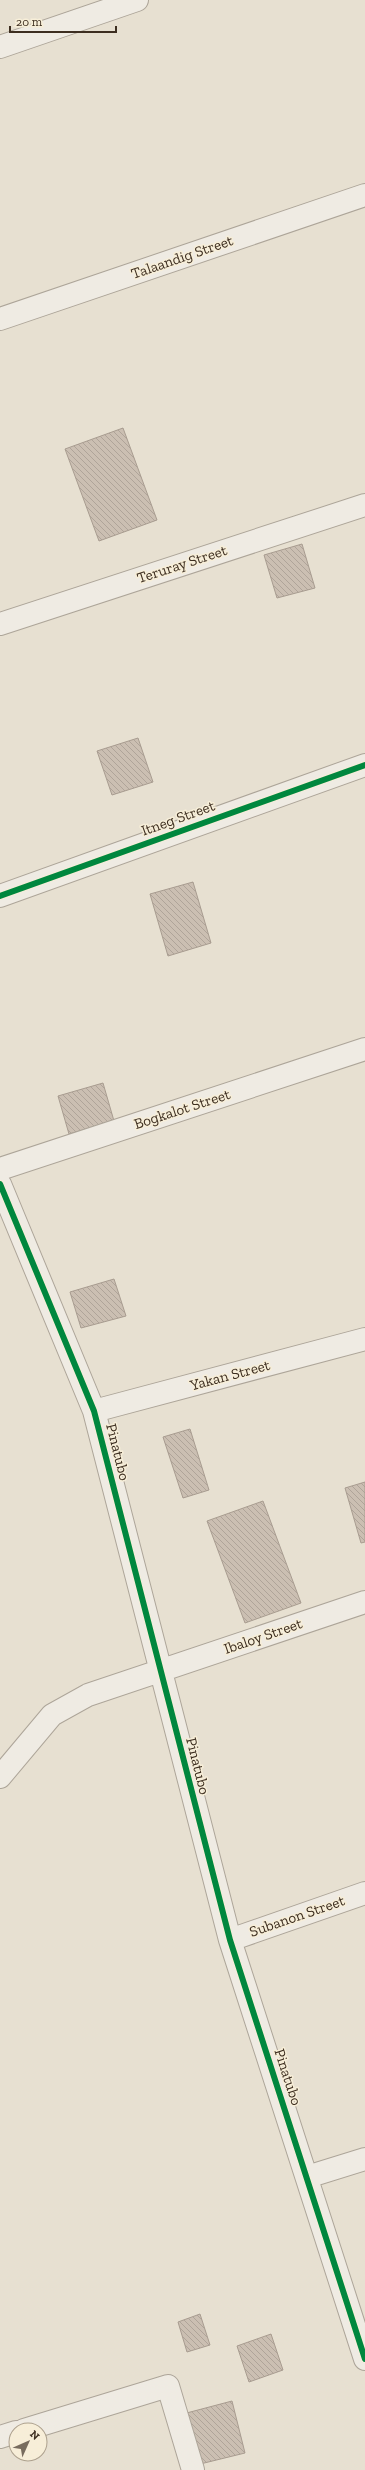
<svg xmlns="http://www.w3.org/2000/svg" width="365" height="2470" viewBox="0 0 365 2470" font-family="'Zilla Slab',serif">
<defs>
<pattern id="building-back-hatch" width="6" height="6" patternUnits="userSpaceOnUse"><rect width="6" height="6" fill="#cbbfb2"/><path d="M-1 5l2 2M0 0l6 6M5-1l2 2" fill="none" stroke="#afa499"/></pattern>
</defs>
<rect width="100%" height="100%" fill="#e7e0d1"/>
<path fill="url(#building-back-hatch)" stroke="#a89c90" d="M123 428 157 520 99 541 65 449Z
M302 544 315 588 277 598 264 555Z
M138 738 153 782 112 795 97 751Z
M193 882 211 943 168 956 150 894Z
M103 1083 114 1121 69 1134 58 1096Z
M114 1279 126 1316 81 1328 70 1292Z
M190 1429 209 1490 183 1498 163 1437Z
M365 1482V1542L361 1543 345 1488Z
M263 1501 301 1603 245 1623 207 1521Z
M200 2314 210 2345 187 2352 178 2322Z
M271 2334 283 2370 249 2382 237 2346Z
M232 2401 245 2453 192 2466 179 2415Z"/>
<g fill="none" stroke-linecap="round" stroke-linejoin="round">
<g stroke="#ada599" stroke-width="24">
<path id="minor" d="M0 47 137 0
M0 319 365 195
M0 624 365 505
M0 896 365 765
M0 1169 365 1049
M0 1184 94 1411 230 1940 365 2359
M94 1411 365 1339
M0 1777 52 1715 88 1695 365 1602
M230 1940 365 1893
M307 2177 365 2159
M24 2430 168 2386 193 2470
M0 2437 16 2432"/>
</g>
<use href="#minor" stroke="#efebe3" stroke-width="22"/>
<g stroke="#f7eed8" stroke-width="8">
<path id="cycleway" d="M0 896 365 765
M0 1184 94 1411 230 1940 365 2359"/>
</g>
<use href="#cycleway" stroke="#00873e" stroke-width="6"/>
</g>
<g text-anchor="middle" dominant-baseline="central" stroke-width="3" stroke-linejoin="round" paint-order="stroke">
<g font-size="15" fill="#3d2e20" stroke="#f7eed8">
<text transform="translate(182 257) rotate(-19)">Talaandig Street</text>
<text transform="translate(182 564) rotate(-18)">Teruray Street</text>
<text transform="translate(178 818) rotate(-20)">Itneg Street</text>
<text transform="translate(182 1109) rotate(-18)">Bogkalot Street</text>
<text transform="translate(230 1375) rotate(-15)">Yakan Street</text>
<text transform="translate(118 1452) rotate(76)">Pinatubo</text>
<text transform="translate(263 1636) rotate(-19)">Ibaloy Street</text>
<text transform="translate(198 1766) rotate(76)">Pinatubo</text>
<text transform="translate(297 1916) rotate(-19)">Subanon Street</text>
<text transform="translate(288 2077) rotate(72)">Pinatubo</text>
</g>
</g>
<g transform="translate(28 2442) rotate(45)"><circle r="19" fill="#f7eed8" stroke="#ada18e"/>
<path d="M0-3L7 15L0 10L-7 15Z" fill="#786c5e"/>
<text y="-6" font-size="11" font-weight="bold" text-anchor="middle" fill="#3d2e20">N</text>
</g>
<path d="M10 26v6h106v-6" fill="none" stroke="#3d2e20" stroke-width="2"/>
<text x="16" y="26" font-size="12" fill="#3d2e20" stroke="#f7eed8" stroke-width="3" paint-order="stroke">20 m</text>
</svg>
